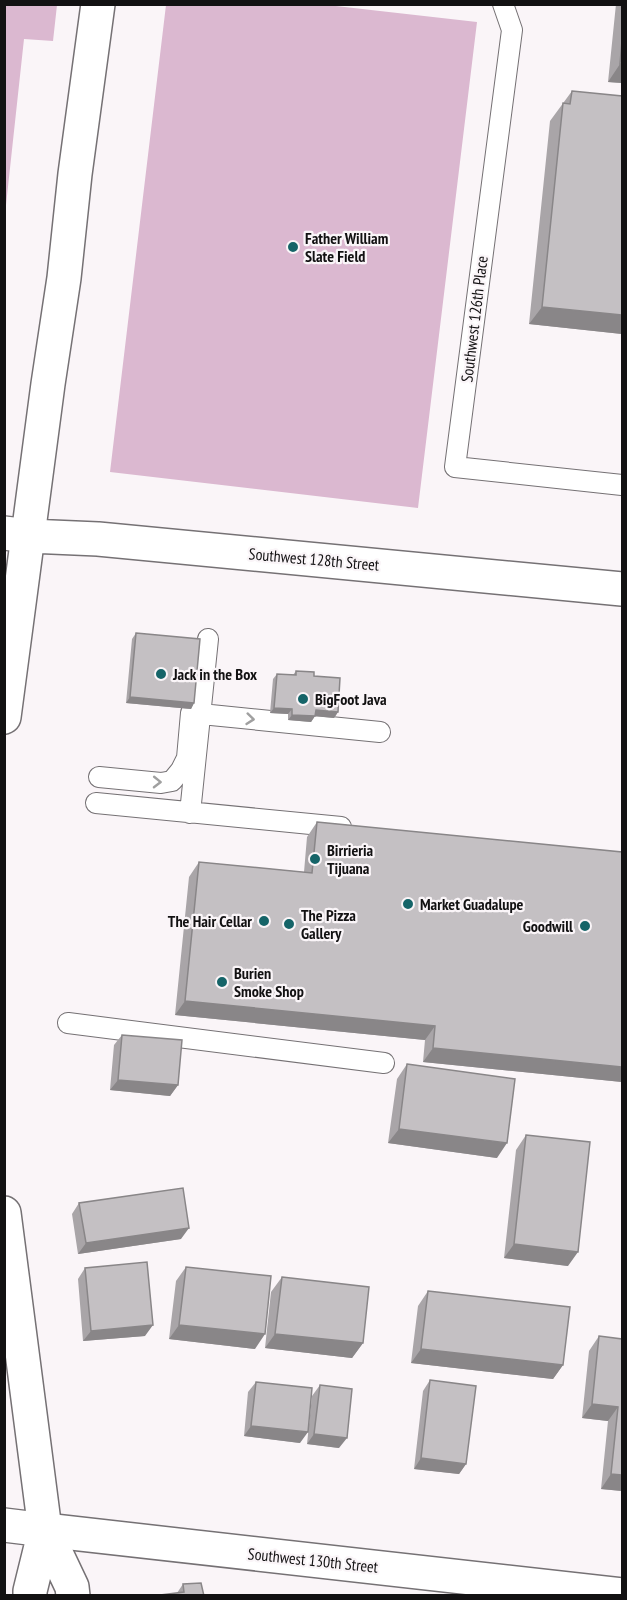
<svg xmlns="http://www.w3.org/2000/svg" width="627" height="1600" viewBox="0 0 627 1600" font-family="'PT Sans Narrow',sans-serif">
<rect width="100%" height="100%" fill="#faf5f8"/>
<path fill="#dbb8d0" d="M5 4 57 5 53 41 24 39 6 205Z
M327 5 477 22 418 508 110 472 166 5Z"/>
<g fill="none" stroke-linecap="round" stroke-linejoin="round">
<g stroke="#757174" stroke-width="22">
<path id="lane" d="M503 4 512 30 455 467 622 485
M99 777 161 783 172 781 181 770 187 758 191 713 380 732
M96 803 341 827
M190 813 208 639
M68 1023 384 1063"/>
</g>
<g stroke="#757174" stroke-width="36">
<path id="street" d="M4 533 29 536
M45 1530 622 1595"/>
</g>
<g stroke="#757174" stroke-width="36">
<path id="secondary" d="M29 536 98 539 622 589
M4 717 48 384 64 278 75 174 98 4
M4 1213 45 1530 72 1587 73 1596
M4 1525 45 1530
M30 1596V1591L45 1530"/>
</g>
<use href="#lane" stroke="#fff" stroke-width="20"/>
<use href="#street" stroke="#fff" stroke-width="33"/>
<use href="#secondary" stroke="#fff" stroke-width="33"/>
</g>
<path fill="#a9a5a8" d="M616 4H622V83L608 82Z
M572 91 622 334 529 324 550 121Z
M136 633 194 703 191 709 126 703 132 639Z
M296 671 314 676 338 712 334 718 315 716 311 722 288 720V714L270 713 273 679 277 674 293 675Z
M317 822 622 852V1082L423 1062 425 1040 175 1015 189 877 199 862 304 872 307 837Z
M122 1035 178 1085 170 1096 110 1090 114 1045Z
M407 1064 497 1158 388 1143 397 1079Z
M526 1135 568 1266 504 1258 516 1150Z
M79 1203 181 1239 78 1254 72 1214Z
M186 1267 255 1349 169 1339 176 1281Z
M85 1268 145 1336 83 1341 78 1279Z
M282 1277 363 1343 352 1358 265 1348 271 1292Z
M428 1291 563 1365 553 1379 411 1363 418 1306Z
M599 1336 622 1339V1491L601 1489 608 1421 582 1418 589 1351Z
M430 1380 466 1464 459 1474 414 1469 423 1391Z
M256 1382 300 1443 244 1436 248 1392Z
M320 1385 339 1448 307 1444 312 1396Z
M183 1584 204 1596 177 1593Z"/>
<path fill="#898688" d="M620 64H622V83L608 82Z
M542 307 622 315V334L529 324Z
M130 697 194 703 191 709 126 703Z
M274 708 292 709 288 714 270 713Z
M316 710 338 712 334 718 312 716Z
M292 715 315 716 311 722 288 720Z
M185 1001 435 1026 425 1040 175 1015Z
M433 1048 622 1067V1082L423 1062Z
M118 1080 178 1085 170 1096 110 1090Z
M399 1129 507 1143 497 1158 388 1143Z
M189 1228 181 1239 78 1254 86 1243Z
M514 1244 578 1252 568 1266 504 1258Z
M153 1325 145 1336 83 1341 91 1331Z
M179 1325 265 1334 255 1349 169 1339Z
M275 1334 363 1343 352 1358 265 1348Z
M421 1349 563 1365 553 1379 411 1363Z
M592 1404 618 1407 608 1421 582 1418Z
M251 1426 308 1432 300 1443 244 1436Z
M314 1434 347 1438 339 1448 307 1444Z
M421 1458 466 1464 459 1474 414 1469Z
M611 1474 622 1475V1491L601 1489Z"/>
<path fill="#c4c0c3" stroke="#898688" stroke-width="1.5" d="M622 41V64H620Z
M572 91 622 96V315L542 307 563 103 570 104Z
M136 633 200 639 194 703 130 697Z
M296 671 314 672V676L340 678 338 712 316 710 315 716 292 715V709L274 708 277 674 296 675Z
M317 822 622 852V1067L433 1048 435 1026 185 1001 199 862 312 873Z
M122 1035 182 1040 178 1085 118 1080Z
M407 1064 515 1079 507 1143 399 1129Z
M526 1135 590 1142 578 1252 514 1244Z
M183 1188 189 1228 86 1243 79 1203Z
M147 1262 153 1325 91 1331 85 1268Z
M186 1267 271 1276 265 1334 179 1325Z
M282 1277 369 1287 363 1343 275 1334Z
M428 1291 570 1307 563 1365 421 1349Z
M599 1336 622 1339V1475L611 1474 618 1407 592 1404Z
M430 1380 476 1386 466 1464 421 1458Z
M256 1382 312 1388 308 1432 251 1426Z
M320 1385 352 1389 347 1438 314 1434Z
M201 1583 204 1596H152L184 1592 183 1584Z"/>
<defs><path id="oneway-chevron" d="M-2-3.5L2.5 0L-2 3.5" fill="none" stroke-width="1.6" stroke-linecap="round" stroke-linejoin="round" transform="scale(1.5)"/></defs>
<g stroke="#a0a0a0">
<use href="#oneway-chevron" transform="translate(250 719) rotate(6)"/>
<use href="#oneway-chevron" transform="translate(157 782) rotate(1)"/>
</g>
<g fill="#156468" stroke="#faf5f8" stroke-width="2">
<circle cx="293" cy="247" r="6"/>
<circle cx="161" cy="674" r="6"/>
<circle cx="303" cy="699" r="6"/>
<circle cx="315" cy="859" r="6"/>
<circle cx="408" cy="904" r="6"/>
<circle cx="264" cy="921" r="6"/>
<circle cx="289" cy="924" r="6"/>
<circle cx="585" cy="926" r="6"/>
<circle cx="222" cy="982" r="6"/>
</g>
<g text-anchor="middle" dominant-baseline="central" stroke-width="4.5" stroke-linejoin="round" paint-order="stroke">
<g font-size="16" font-weight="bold" fill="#121112" stroke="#faf5f8" text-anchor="start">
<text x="305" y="238">Father William<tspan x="305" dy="18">Slate Field</tspan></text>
<text x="173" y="674">Jack in the Box</text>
<text x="315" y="699">BigFoot Java</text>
<text x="327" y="850">Birrieria<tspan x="327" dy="18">Tijuana</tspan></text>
<text x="420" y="904">Market Guadalupe</text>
<text x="301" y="915">The Pizza<tspan x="301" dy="18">Gallery</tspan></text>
<text x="252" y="921" text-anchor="end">The Hair Cellar</text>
<text x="573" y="926" text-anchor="end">Goodwill</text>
<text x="234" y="973">Burien<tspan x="234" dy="18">Smoke Shop</tspan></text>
</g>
<g font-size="16" fill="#121112" stroke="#faf5f8">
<text transform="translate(474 319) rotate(-83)">Southwest 126th Place</text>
<text transform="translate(314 559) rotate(5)">Southwest 128th Street</text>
<text transform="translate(313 1560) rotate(6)">Southwest 130th Street</text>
</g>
</g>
<rect width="627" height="1600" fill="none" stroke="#121112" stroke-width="12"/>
</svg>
